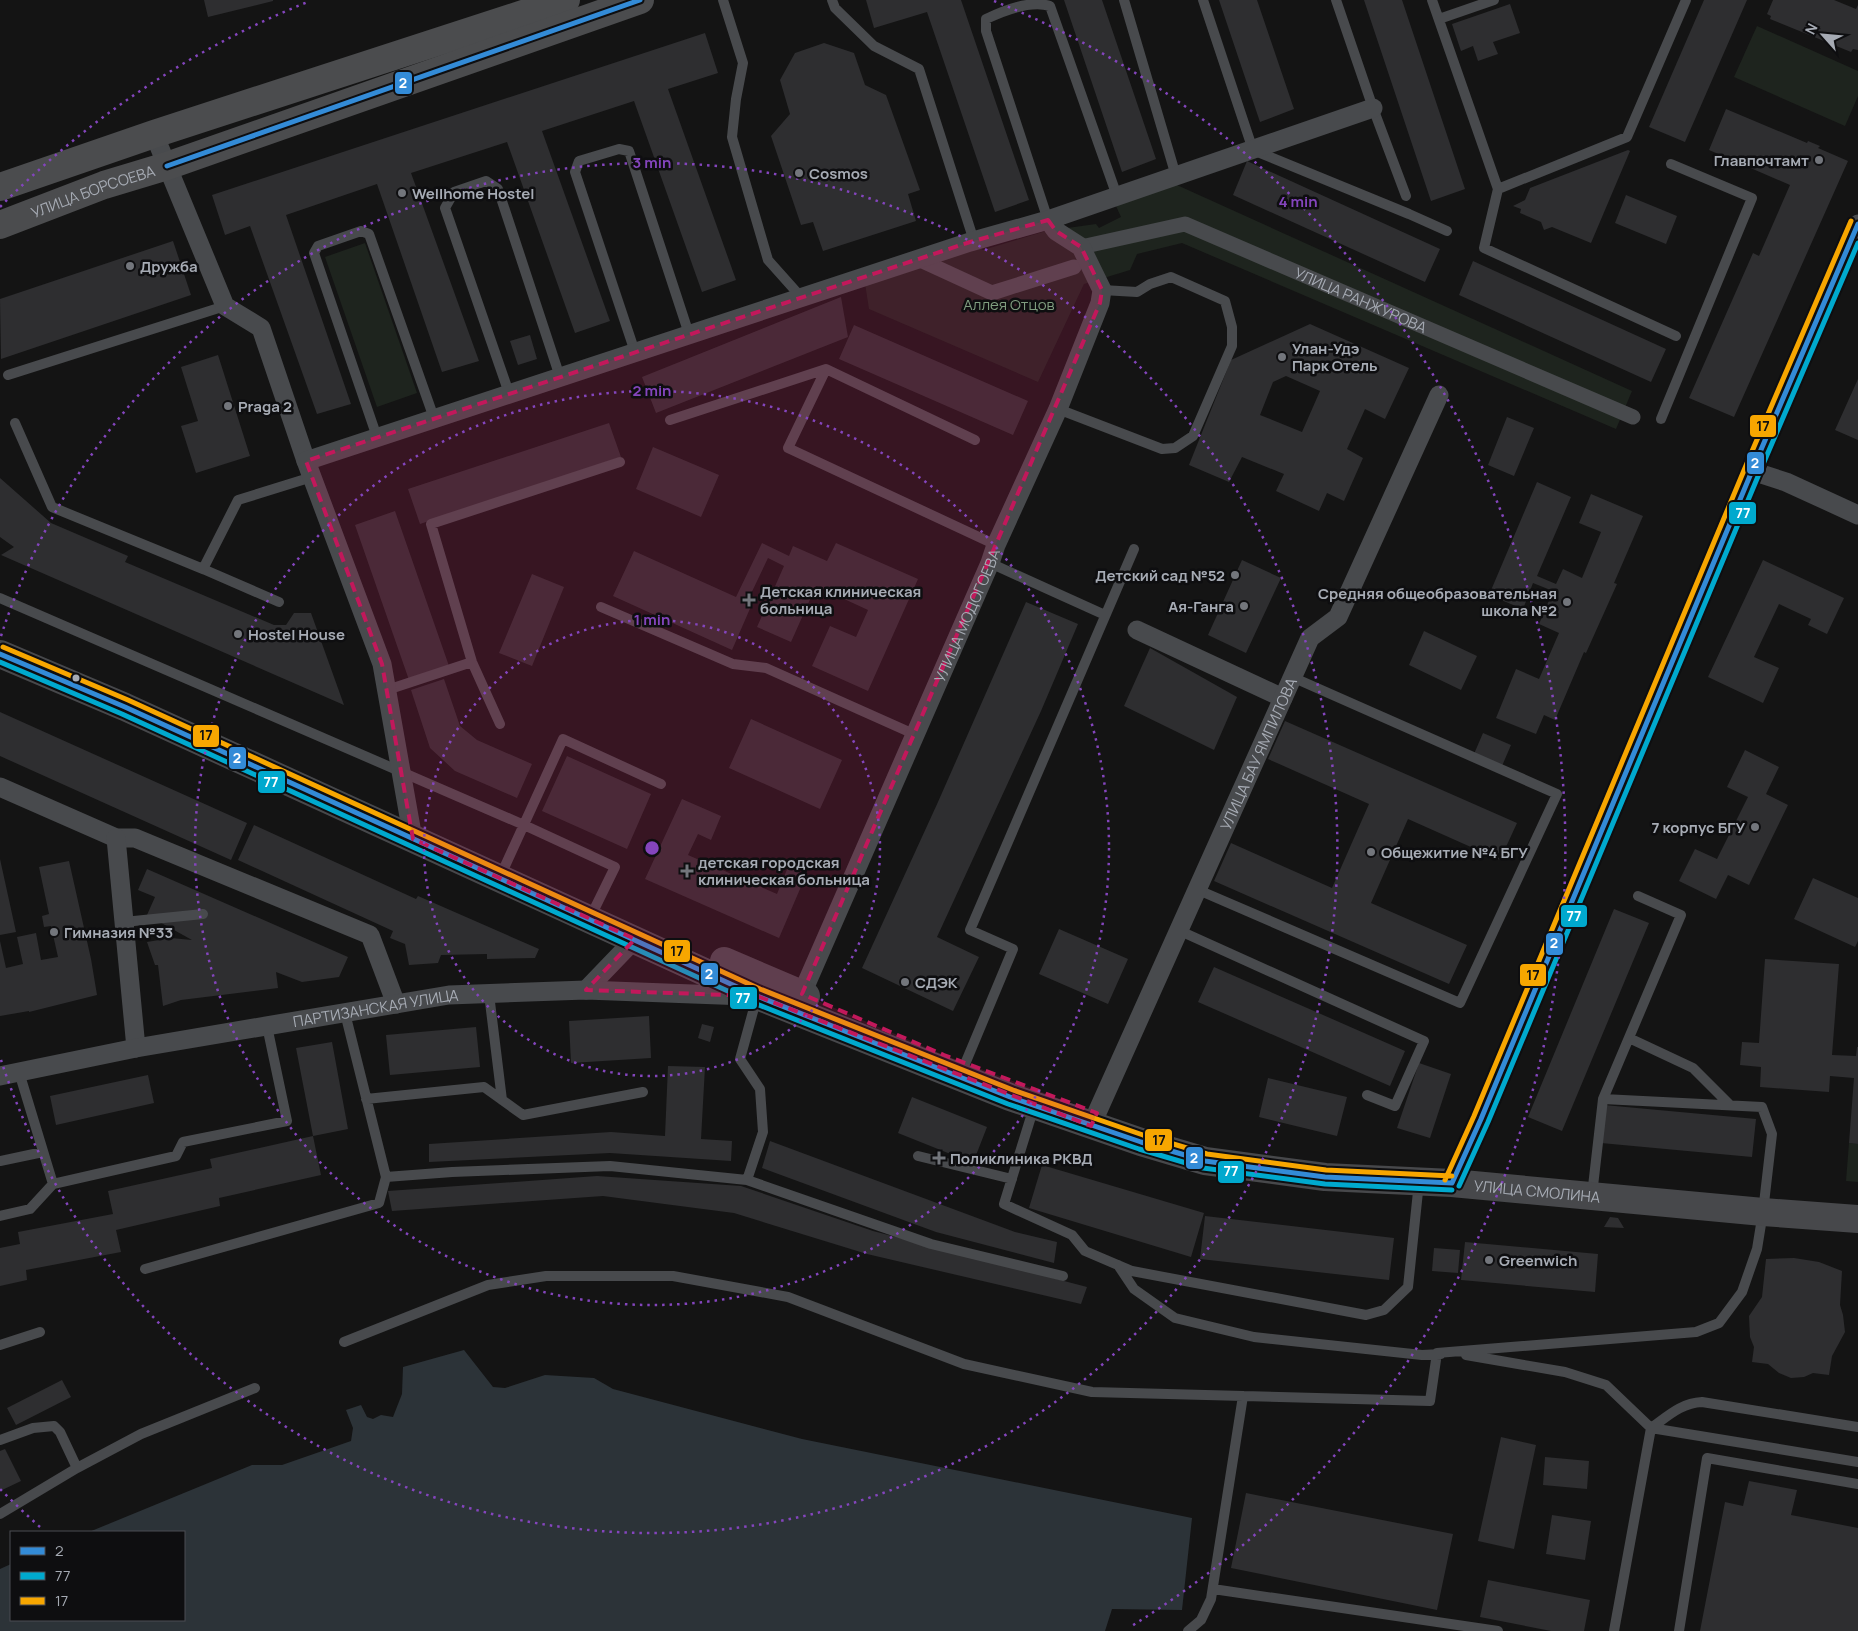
<svg xmlns="http://www.w3.org/2000/svg" width="1858" height="1631" viewBox="0 0 1858 1631" font-family="Manrope,sans-serif">
<rect width="100%" height="100%" fill="#141414"/>
<path fill="#1e241e" d="M1757 26 1858 71V96L1845 126 1734 77Z
M1168 181 1632 391 1616 429 1182 243 1137 254 1130 270 1084 284 1038 382 869 309 864 277 970 242 983 250 1046 231 1096 224 1099 228 1121 217 1116 206Z
M365 243 417 393 377 407 325 257Z
M1849 1143 1858 1144V1182L1846 1181Z"/>
<path fill="#2c3338" d="M464 1350 493 1387 505 1388 545 1375 594 1378 613 1389 802 1439 1192 1518 1182 1610 1112 1609 1105 1631H0V1569L11 1564V1620H184V1532H89L252 1465H282L351 1441 353 1428 346 1410 361 1405 367 1417 373 1419 381 1415 393 1417 402 1394 403 1367Z"/>
<path fill="#2e2e30" fill-rule="evenodd" d="M204 0H273V1L208 17Z
M866 0H961L1029 200 995 212 927 12 874 28Z
M1064 0H1102L1156 159 1122 172Z
M1219 0H1257L1294 109 1260 122Z
M1364 0H1402L1465 189 1431 201Z
M1704 0H1747L1685 142 1649 127Z
M1773 0H1834L1856 9 1858 5V50L1853 49 1851 52 1770 19 1771 16 1767 14Z
M1510 4 1520 33 1493 42 1498 54 1478 61 1473 46 1461 51 1452 24Z
M705 33 718 73 668 89 736 280 702 292 634 101 542 131 610 321 575 333 507 142 411 173 479 361 442 372 377 184 286 215 351 404 317 414 250 226 225 235 212 195Z
M824 43 854 53 865 85 886 95 920 190 908 194 916 221 823 251 813 222 801 225 771 136 790 114 780 80 795 53Z
M1726 109 1807 143 1808 141 1820 146 1818 148 1848 161 1734 417 1689 398 1753 253 1759 256 1790 185 1709 150Z
M1628 150 1630 151 1591 243 1552 227 1544 230 1541 222 1520 213 1521 209 1513 206 1525 200 1530 188Z
M1247 161 1440 249 1425 282 1233 195Z
M1626 195 1677 216 1666 244 1615 223Z
M173 241 191 295 1 359 0 299Z
M1473 261 1666 349 1651 382 1459 295Z
M841 297 848 337 656 413 642 377Z
M1310 324 1409 368 1385 419 1365 409 1347 449 1363 458 1344 501 1327 493 1319 511 1276 491 1284 474 1242 457 1229 482 1189 465 1231 360ZM1286 376 1320 391 1302 432 1260 415 1273 382Z
M854 325 1028 401 1013 435 839 359Z
M530 335 537 359 518 365 510 341Z
M218 355 250 456 196 473 181 426 198 421 181 367Z
M1858 379V440L1835 430Z
M1507 417 1534 428 1514 476 1488 465Z
M609 423 621 457 420 524 408 489Z
M653 447 719 475 701 517 636 489Z
M0 478 51 523 128 556 125 562 274 625H286L294 613H311L344 705 1 555 14 547 0 537Z
M1537 482 1571 497 1537 576 1556 584 1563 569 1582 578 1601 532 1579 523 1591 494 1643 516 1614 583 1617 584 1586 653 1584 652 1555 720 1544 715 1536 734 1496 718 1516 669 1539 679 1559 633 1539 624 1553 591 1533 583 1523 609 1489 595Z
M395 511 449 666 409 680 355 525Z
M762 543 789 556 793 546 827 561 836 543 918 579 868 691 812 666 830 626 856 637 868 610 816 586 791 642 757 627 784 566 768 558 747 602 752 604 732 650 613 596 634 551 736 597Z
M1242 560 1281 578 1246 653 1208 635Z
M1763 560 1844 598 1827 634 1808 625 1811 619 1779 604 1754 657 1779 668 1763 703 1708 677Z
M532 574 564 587 532 666 499 653Z
M1026 602 1078 624 1041 711 937 937 979 957 953 1011 862 968 938 802Z
M1424 631 1477 656 1461 690 1409 665Z
M1150 648 1237 697 1214 750 1124 706Z
M444 679 460 726 477 740 532 764 517 798 455 771 430 748 411 690Z
M0 712 247 823 231 860 0 756Z
M751 719 842 760 820 809 729 768Z
M1285 721 1517 823 1500 860 1408 819 1371 903 1467 945 1449 984 1214 881 1231 843 1332 888 1369 804 1268 759Z
M1483 733 1511 745 1502 766 1474 754Z
M1745 750 1779 767 1766 794 1788 805 1749 885 1728 875 1716 899 1679 881 1695 849 1717 859 1748 797 1727 787Z
M567 756 651 794 627 849 542 811Z
M682 799 721 816 711 840 698 834 688 855 777 894 788 867 806 875 779 938 645 879Z
M254 825 416 899 418 896 539 949 535 958 487 959V954L441 955 438 963 409 965 405 944 390 938 393 931 238 860Z
M0 859 16 932 0 935Z
M69 861 91 959 97 995 29 1012V1011L0 1016V941L6 968 23 964 17 937 36 933 41 960 58 957 51 926 44 927 42 916 49 914 39 867Z
M147 869 348 957 339 977 302 982 276 972 278 988 181 1000 163 1006 158 965H155L147 942 171 938 192 940 147 915 155 897 138 890Z
M1813 878 1858 898V941L1855 947 1794 919Z
M1614 909 1649 923 1562 1131 1528 1117Z
M1059 929 1128 959 1108 1004 1039 974Z
M1765 959 1839 964 1832 1055 1856 1056 1857 1047H1858V1144L1849 1143 1854 1078 1830 1076 1829 1092 1760 1087 1761 1067 1740 1065 1742 1042 1759 1043Z
M1214 967 1405 1051 1390 1086 1198 1002Z
M649 1016 651 1058 571 1063 569 1021Z
M702 1024 714 1027 710 1042 698 1038Z
M476 1027 480 1067 390 1075 386 1035Z
M332 1042 348 1129 313 1136 296 1048Z
M1419 1063 1451 1074 1430 1138 1397 1128Z
M668 1066 705 1067 701 1139 732 1141 731 1161 610 1153 429 1162V1144L611 1132 665 1136Z
M148 1075 154 1103 56 1125 50 1096Z
M1268 1078 1347 1097 1337 1136 1259 1117Z
M912 1097 987 1127 973 1163 898 1133Z
M1604 1105 1756 1119 1752 1157 1601 1143Z
M313 1136 321 1175 219 1198 220 1206 116 1230 121 1252 26 1270 27 1280 0 1286V1248L20 1244 18 1232 113 1214 108 1191 212 1168 210 1159Z
M770 1141 1015 1232 1057 1242 1054 1263 936 1232 762 1168Z
M1042 1165 1204 1213 1191 1257 1029 1208Z
M597 1176 741 1186 873 1231 1087 1287 1081 1304 867 1254 734 1213 603 1196 392 1211 388 1191Z
M1205 1216 1394 1238 1389 1280 1200 1259Z
M1610 1217 1618 1218 1624 1228 1604 1227Z
M1465 1242 1598 1254 1595 1292 1461 1280Z
M1434 1248 1460 1250 1458 1273 1432 1271Z
M1794 1258 1819 1262 1842 1271 1840 1305 1843 1315 1845 1332 1832 1356 1829 1375 1813 1373 1804 1377 1791 1378 1779 1373 1768 1364 1752 1362 1754 1347 1750 1337 1749 1316 1762 1297 1766 1259Z
M62 1380 71 1397 16 1425 7 1408Z
M1501 1437 1536 1445 1514 1549 1478 1541Z
M5 1449 21 1481 0 1491V1451Z
M1545 1457 1589 1461 1587 1489 1543 1485Z
M1749 1481 1797 1490 1791 1515 1858 1528V1631H1700L1725 1502 1743 1506Z
M1246 1493 1453 1534 1437 1610 1231 1568Z
M1552 1515 1591 1521 1585 1560 1546 1554Z
M1488 1580 1590 1600 1584 1631H1551L1480 1617Z"/>
<g fill="none" stroke-linecap="round" stroke-linejoin="round">
<path stroke="#484a4d" stroke-width="10" d="M723 0 743 63 736 99 732 137 768 260 801 297
M832 0 835 8 874 46 919 69 974 241
M1124 0 1176 176
M1203 0 1253 150 1409 214 1447 231
M1336 0 1373 108 1406 196
M1432 0 1498 189 1627 137 1686 0
M1439 19 1494 0
M1498 189 1484 248 1676 336
M1048 220 986 31V19C1005 10 1030 0 1050 6L1117 196
M635 352 575 172 579 161 619 149 629 151 689 334
M826 369 788 448 996 545
M8 375 225 306
M509 393 445 208 454 192 486 181 498 189 560 377
M1058 409 1162 449 1175 448 1193 436 1232 346V327L1225 301 1171 277 1150 284 1137 292 1102 290
M1661 419 1752 198 1671 164
M670 420 826 369 975 440
M15 423 52 507 203 569 238 500 312 477
M377 437 314 253 318 246 361 231 369 234 434 418
M990 563 1105 615
M203 569 279 602
M0 598 524 825 615 867 590 918
M601 607 733 664 766 668 916 735
M387 690 472 662
M500 724 472 662 431 524 620 462
M500 877 563 739 661 784
M1196 889 1460 1003 1557 794 1292 677
M124 922 203 914
M1178 930 1424 1041 1395 1106 1367 1095
M489 994 502 1100
M345 1013 386 1177 452 1172 610 1166 747 1180 931 1244 1063 1276
M1629 1038 1693 1068 1730 1105
M19 1072 53 1184
M960 1076 1013 949 970 930 1134 549
M366 1099 484 1087 523 1115 643 1092
M1034 1107 1004 1204 1072 1235 1085 1251 1132 1271 1366 1315 1384 1310 1408 1287 1419 1182
M918 1156 1012 1179
M0 1161 43 1152
M747 1180 763 1132 760 1089 740 1059 757 997
M1592 1195 1603 1099
M0 1216 30 1209 53 1184 176 1156 183 1142 287 1121 267 1026
M1118 1265 1134 1289 1175 1318 1254 1337 1422 1355 1441 1354
M145 1269 379 1203 386 1177
M344 1342 488 1285 546 1276H673L788 1297 964 1364 1092 1392 1430 1401 1437 1353 1696 1332 1719 1323 1742 1292 1757 1249 1763 1212 1772 1134 1762 1107 1603 1099 1681 915 1638 896
M0 1345 40 1332
M1466 1355 1565 1372 1606 1385 1651 1428 1858 1462
M0 1440 33 1428 54 1426 60 1432 77 1468
M0 1514 77 1468 141 1434 255 1388
M1213 1589 1498 1631
M1188 1631 1201 1620 1211 1599 1243 1396
M1614 1631 1651 1428C1668 1416 1681 1403 1702 1402L1858 1427
M1679 1631 1707 1458 1858 1484"/>
<g stroke="#484a4d" stroke-width="15">
<path id="s1" d="M1081 247 1185 224 1633 417"/>
<path d="M918 259 992 293 1074 267"/>
</g>
<g stroke="#484a4d" stroke-width="19">
<path d="M154 134 225 306 261 328 306 461 382 664 413 839"/>
<path d="M306 461 970 242 1048 220"/>
<path d="M1752 471 1786 482 1858 515"/>
<path d="M1137 630 1283 698"/>
<path d="M0 787 116 838H135L370 935 396 1004"/>
<path d="M116 838 136 1048"/>
<path d="M586 990 635 939"/>
<path id="s2" d="M797 1005 990 563 996 545 1058 409 1100 303 1102 290 1081 247 1056 231 1048 220 1373 108"/>
<path id="s3" d="M0 1076 136 1048 449 995 586 990 746 996"/>
<path id="s4" d="M1091 1126 1310 638 1338 617 1439 395"/>
<path d="M1452 1183 1481 1119 1757 459 1858 224"/>
</g>
<g stroke="#47484b" stroke-width="28">
<path id="s5" d="M0 654 125 707 757 996 1010 1097 1141 1142 1205 1161 1325 1177 1452 1183 1763 1212 1858 1219"/>
<path d="M724 961 806 996"/>
</g>
<g stroke="#4b4c4e" stroke-width="28">
<path d="M0 187 154 134 566 0"/>
<path id="s6" d="M0 225 104 185 167 166 640 0"/>
</g>
<g stroke="#0e0e10" stroke-width="9">
<path id="bus-1" d="M167 166 640 0
M0 654 125 707 757 996 1010 1097 1141 1142 1205 1161 1325 1177 1452 1183
M1452 1183 1481 1119 1757 459 1858 224"/>
</g>
<g stroke="#0e0e10" stroke-width="9">
<path id="bus-2" d="M0 662 122 714 754 1003 1008 1104 1139 1149 1203 1168 1325 1184 1452 1190
M1459 1186 1488 1122 1764 462 1858 243"/>
</g>
<g stroke="#0e0e10" stroke-width="9">
<path id="bus-3" d="M3 647 128 700 760 989 1013 1090 1143 1135 1207 1154 1326 1170 1452 1176
M1445 1180 1474 1116 1750 456 1851 221"/>
</g>
<use href="#bus-1" stroke="#338bd7" stroke-width="5"/>
<use href="#bus-2" stroke="#00a9ce" stroke-width="5"/>
<use href="#bus-3" stroke="#f7a600" stroke-width="5"/>
</g>
<path fill="#c2185b" fill-opacity="0.2" stroke="#c2185b" stroke-width="4" stroke-dasharray="10 6" stroke-linejoin="round" d="M1048 220 1056 231 1081 247 1102 290 1100 303 802 994 944 1055 1097 1113 1091 1126 757 996 586 990 635 939 413 839 382 664 306 461 970 242Z"/>
<g fill="none" stroke="#8445bd" stroke-width="2.5" stroke-dasharray="2.5 5">
<circle cx="652" cy="848" r="228"/>
<circle cx="652" cy="848" r="457"/>
<path d="M1 636A685 685 0 1 1 1 1060"/>
<path d="M40 1527A914 914 0 0 1 0 1489M0 207A914 914 0 0 1 310 1M994 1A914 914 0 0 1 1130 1627"/>
</g>
<g fill="#73767c" stroke="#0e0e10" stroke-width="2">
<circle cx="1819" cy="160" r="5"/>
<circle cx="799" cy="173" r="5"/>
<circle cx="402" cy="193" r="5"/>
<circle cx="130" cy="266" r="5"/>
<circle cx="1282" cy="357" r="5"/>
<circle cx="228" cy="406" r="5"/>
<circle cx="1235" cy="575" r="5"/>
<path d="M746.5 592.5h5v5h5v5h-5v5h-5v-5h-5v-5h5z"/>
<circle cx="1567" cy="602" r="5"/>
<circle cx="1244" cy="606" r="5"/>
<circle cx="238" cy="634" r="5"/>
<circle cx="1755" cy="827" r="5"/>
<circle cx="1371" cy="852" r="5"/>
<path d="M684.5 863.5h5v5h5v5h-5v5h-5v-5h-5v-5h5z"/>
<circle cx="54" cy="932" r="5"/>
<circle cx="905" cy="982" r="5"/>
<path d="M936.5 1150.5h5v5h5v5h-5v5h-5v-5h-5v-5h5z"/>
<circle cx="1489" cy="1260" r="5"/>
</g>
<circle fill="#a6abb4" stroke="#0e0e10" stroke-width="2" cx="76" cy="678" r="4.5"/>
<g text-anchor="middle" dominant-baseline="central" stroke-width="5" stroke-linejoin="round" paint-order="stroke">
<g font-size="15" font-weight="bold" fill="#a6abb4" stroke="#0e0e10" text-anchor="start">
<text x="1809" y="160" text-anchor="end">Главпочтамт</text>
<text x="809" y="173">Cosmos</text>
<text x="412" y="193">Wellhome Hostel</text>
<text x="140" y="266">Дружба</text>
<text x="1292" y="348">Улан-Удэ<tspan x="1292" dy="17">Парк Отель</tspan></text>
<text x="238" y="406">Praga 2</text>
<text x="1225" y="575" text-anchor="end">Детский сад №52</text>
<text x="760" y="591">Детская клиническая<tspan x="760" dy="17">больница</tspan></text>
<text x="1557" y="593" text-anchor="end">Средняя общеобразовательная<tspan x="1557" dy="17">школа №2</tspan></text>
<text x="1234" y="606" text-anchor="end">Ая-Ганга</text>
<text x="248" y="634">Hostel House</text>
<text x="1745" y="827" text-anchor="end">7 корпус БГУ</text>
<text x="1381" y="852">Общежитие №4 БГУ</text>
<text x="698" y="862">детская городская<tspan x="698" dy="17">клиническая больница</tspan></text>
<text x="64" y="932">Гимназия №33</text>
<text x="915" y="982">СДЭК</text>
<text x="950" y="1158">Поликлиника РКВД</text>
<text x="1499" y="1260">Greenwich</text>
</g>
<g font-size="15" fill="#a6abb4" stroke="#0e0e10">
<text stroke="none"><textPath href="#s6" startOffset="99">УЛИЦА БОРСОЕВА</textPath></text>
<text stroke="none"><textPath href="#s1" startOffset="298">УЛИЦА РАНЖУРОВА</textPath></text>
<text stroke="none"><textPath href="#s2" startOffset="425">УЛИЦА МОДОГОЕВА</textPath></text>
<text stroke="none"><textPath href="#s4" startOffset="408">УЛИЦА БАУ ЯМПИЛОВА</textPath></text>
<text stroke="none"><textPath href="#s3" startOffset="382">ПАРТИЗАНСКАЯ УЛИЦА</textPath></text>
<text stroke="none"><textPath href="#s5" startOffset="1642">УЛИЦА СМОЛИНА</textPath></text>
</g>
<g font-size="15" fill="#7f9d7f" stroke="#0e0e10">
<text x="1009" y="304">Аллея Отцов</text>
</g>
</g>
<circle cx="652" cy="848" r="8" fill="#8445bd" stroke="#0e0e10" stroke-width="2.5"/>
<g font-size="15" text-anchor="middle" font-weight="bold" fill="#8445bd" stroke="#0e0e10" stroke-width="5" stroke-linejoin="round" paint-order="stroke">
<text x="652" y="168">3 min</text>
<text x="1298" y="207">4 min</text>
<text x="652" y="396">2 min</text>
<text x="652" y="625">1 min</text>
</g>
<g stroke="#0e0e10" stroke-width="2">
<rect x="394" y="71" width="19" height="24" rx="5" fill="#338bd7"/>
<rect x="1749" y="414" width="28" height="24" rx="5" fill="#f7a600"/>
<rect x="1746" y="451" width="19" height="24" rx="5" fill="#338bd7"/>
<rect x="1728" y="501" width="29" height="24" rx="5" fill="#00a9ce"/>
<rect x="192" y="724" width="28" height="24" rx="5" fill="#f7a600"/>
<rect x="228" y="746" width="19" height="24" rx="5" fill="#338bd7"/>
<rect x="257" y="770" width="29" height="24" rx="5" fill="#00a9ce"/>
<rect x="1560" y="904" width="28" height="24" rx="5" fill="#00a9ce"/>
<rect x="1545" y="932" width="19" height="24" rx="5" fill="#338bd7"/>
<rect x="663" y="939" width="28" height="24" rx="5" fill="#f7a600"/>
<rect x="700" y="962" width="19" height="24" rx="5" fill="#338bd7"/>
<rect x="1519" y="963" width="28" height="24" rx="5" fill="#f7a600"/>
<rect x="729" y="986" width="29" height="24" rx="5" fill="#00a9ce"/>
<rect x="1144" y="1128" width="29" height="24" rx="5" fill="#f7a600"/>
<rect x="1185" y="1146" width="19" height="24" rx="5" fill="#338bd7"/>
<rect x="1217" y="1160" width="28" height="24" rx="5" fill="#00a9ce"/>
</g>
<g font-size="14" text-anchor="middle" font-weight="bold" fill="#fff">
<text x="403" y="88">2</text>
<text x="1755" y="468">2</text>
<text x="1743" y="518">77</text>
<text x="237" y="763">2</text>
<text x="271" y="787">77</text>
<text x="1574" y="921">77</text>
<text x="1554" y="948">2</text>
<text x="709" y="979">2</text>
<text x="743" y="1003">77</text>
<text x="1194" y="1163">2</text>
<text x="1231" y="1176">77</text>
</g>
<g font-size="14" text-anchor="middle" font-weight="bold" fill="#111">
<text x="1763" y="431">17</text>
<text x="206" y="740">17</text>
<text x="677" y="956">17</text>
<text x="1533" y="980">17</text>
<text x="1159" y="1145">17</text>
</g>
<rect x="10" y="1531" width="175" height="90" fill="#0e0e10" stroke="#4b4d52"/>
<rect x="20" y="1547" width="25" height="8" fill="#338bd7" stroke="#4b4d52"/>
<text x="55" y="1556" font-size="15" fill="#a6abb4">2</text>
<rect x="20" y="1572" width="25" height="8" fill="#00a9ce" stroke="#4b4d52"/>
<text x="55" y="1581" font-size="15" fill="#a6abb4">77</text>
<rect x="20" y="1597" width="25" height="8" fill="#f7a600" stroke="#4b4d52"/>
<text x="55" y="1606" font-size="15" fill="#a6abb4">17</text>
<g transform="translate(1823 35) rotate(297)" stroke="#0e0e10" stroke-width="4" paint-order="stroke">
<path d="M0-4L9 19L0 12L-9 19Z" fill="#a6abb4"/>
<text y="-8" font-size="14" font-weight="bold" text-anchor="middle" fill="#a6abb4">N</text>
</g>
</svg>
